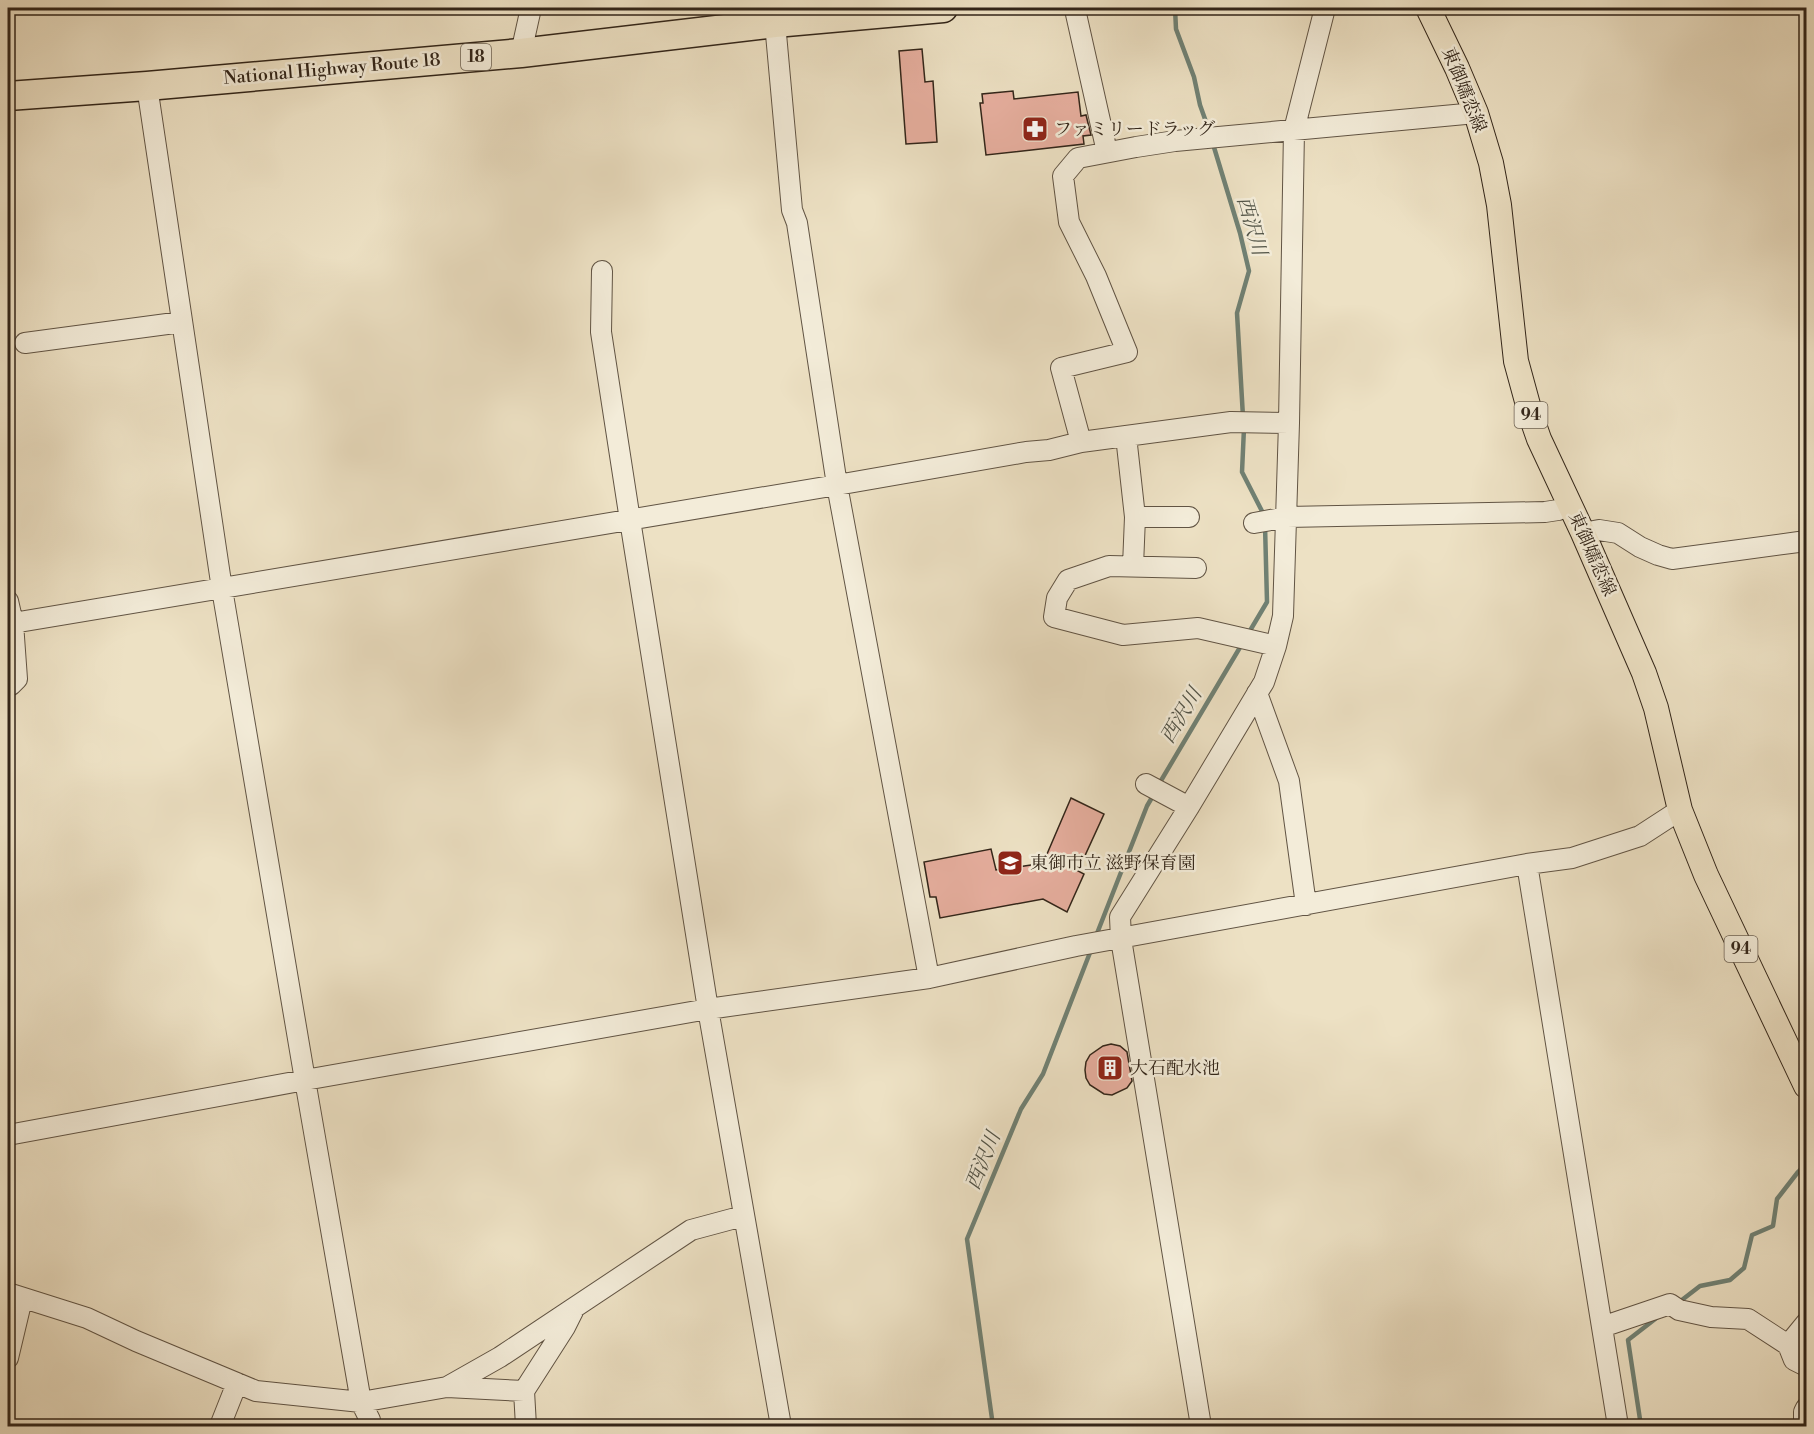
<svg xmlns="http://www.w3.org/2000/svg" width="1814" height="1434" viewBox="0 0 1814 1434" font-family="'Libre Bodoni','Noto Serif JP',serif">
<rect width="100%" height="100%" fill="#ede1c4"/>
<filter id="stains"><feTurbulence type="fractalNoise" baseFrequency=".00333" numOctaves="4"/><feColorMatrix values="0 0 0 0 .2 0 0 0 0 .09 0 0 0 0 .02 0 0 0 .5 -.17"/></filter>
<radialGradient id="worn" r=".72"><stop offset=".6" stop-color="#630" stop-opacity="0"/><stop offset="1" stop-color="#630" stop-opacity=".3"/></radialGradient>
<g fill="none" stroke-linecap="round" stroke-linejoin="round">
<path stroke="#708174" stroke-width="4.5" d="M1175 8 1176 29 1194 77 1200 105 1210 133
M1213 144 1240 233 1249 271 1237 313 1243 417
M1244 428 1242 472 1265 517
M1248 634 1267 602 1265 525
M1159 784 1242 644
M1096 936 1147 806 1154 794
M1678 1303 1700 1286 1730 1280 1744 1268 1752 1235 1773 1226 1777 1199 1798 1172 1806 1164
M993 1426 967 1239 1021 1109 1043 1074 1091 950
M1641 1426 1628 1340 1659 1316"/>
</g>
<path fill="#e6ae9e" stroke="#322519" stroke-width="1.5" d="M922 49 925 82 933 81 937 142 906 144 899 51Z
M1013 91 1014 99 1078 92 1081 116 1086 115 1091 135 1083 136 1084 144 986 155 980 103H983L982 94Z
M1071 798 1104 814 1078 871 1084 874 1067 912 1043 899 940 918 936 897H930L924 862 991 849 996 870 1031 865 1047 854Z
M1111 1044 1120 1046 1127 1052 1132 1081 1127 1088 1112 1095 1104 1094 1090 1085 1086 1078 1085 1070 1086 1062 1090 1055 1103 1046Z"/>
<g fill="none" stroke-linecap="round" stroke-linejoin="round">
<g stroke="#615444" stroke-width="22">
<path id="minor" d="M1076 14 1107 152
M775 23 792 210 797 223 837 485 929 978
M521 53 531 8
M147 86 222 589 305 1080 361 1402 370 1420V1426
M602 271 601 332 630 520 708 1009 781 1426
M25 343 182 322
M1126 436 1135 517 1133 566
M1081 442 1061 368 1127 352 1096 276 1069 222 1063 176 1078 158 1136 147 1175 141 1476 113
M1135 517H1189
M1254 523 1287 517 1545 512 1558 510 1570 505
M1583 533 1599 530 1618 533 1640 547 1658 555 1672 559 1806 541
M1196 568 1109 566 1068 580 1057 598 1054 617 1123 635 1198 628 1276 646
M8 601 13 623 17 679 11 685H8
M13 623 837 485 1026 452 1049 450 1081 442 1231 422 1289 423
M1257 693 1289 781 1306 905
M1146 784 1189 807
M1527 864 1618 1426
M8 1135 305 1080 708 1009 929 978 1076 946 1527 864 1572 858 1640 836 1680 810
M8 1293 87 1318 136 1341 256 1391 361 1402 447 1387 500 1357 691 1230 743 1216
M1602 1327 1670 1304 1679 1310 1711 1317 1748 1319 1788 1345 1794 1360 1806 1366
M1788 1345 1806 1323
M8 1358 22 1299
M447 1387 524 1391
M220 1426 237 1383
M526 1426 524 1391 565 1327 573 1311
M1201 1426 1121 939 1120 917 1189 807 1264 682 1276 646 1283 616 1289 423 1294 130 1325 8
M1804 1426V1412L1806 1408"/>
</g>
<g stroke="#322519" stroke-width="26">
<path id="major" d="M1428 8 1457 68 1476 113 1491 163 1499 205 1516 361 1531 416 1539 439 1583 533 1644 673 1656 708 1680 810 1706 875 1806 1086"/>
</g>
<g stroke="#322519" stroke-width="31">
<path id="highway" d="M8 96 147 86 521 53 775 23 943 8"/>
</g>
<use href="#minor" stroke="#f3ecd9" stroke-width="20"/>
<use href="#major" stroke="#ede1c4" stroke-width="24"/>
<use href="#highway" stroke="#ede1c4" stroke-width="28"/>
</g>
<defs>
<g id="pharmacy-square" transform="scale(1.35)"><rect x="-9" y="-9" width="18" height="18" rx="4" fill="#8f2418" stroke="#f3ecd9"/><path d="M-2-6h4v4h4v4h-4v4h-4v-4h-4v-4h4Z" fill="#fff"/></g>
<g id="school-square" transform="scale(1.35)"><rect x="-9" y="-9" width="18" height="18" rx="4" fill="#8f2418" stroke="#f3ecd9"/><path d="M0-5L7-2L0 1L-7-2ZM-4 1L0 2.5L4 1V4Q0 6-4 4Z" fill="#fff"/></g>
<g id="building-square" transform="scale(1.35)"><rect x="-9" y="-9" width="18" height="18" rx="4" fill="#8f2418" stroke="#f3ecd9"/><path d="M-4-6H4V6H1V3H-1V6H-4ZM-2.5-4.3h1.7v1.8h-1.7ZM.8-4.3h1.7v1.8H.8ZM-2.5-1h1.7V.8h-1.7ZM.8-1h1.7V.8H.8Z" fill="#fff"/></g>
</defs>
<g fill-rule="evenodd">
<use href="#pharmacy-square" x="1035" y="129"/>
<use href="#school-square" x="1010" y="863"/>
<use href="#building-square" x="1110" y="1068"/>
</g>
<g text-anchor="middle" dominant-baseline="central" stroke-width="5" stroke-linejoin="round" paint-order="stroke">
<g fill="#f3ecd9" stroke="#6c6153" stroke-width="1.5">
<rect x="461" y="44" width="30" height="26" rx="4.5"/>
<rect x="1514.5" y="402" width="33" height="26" rx="4.5"/>
<rect x="1724.5" y="936" width="33" height="26" rx="4.5"/>
</g>
<g font-size="16" font-weight="bold" fill="#322519">
<text x="476" y="57">18</text>
<text x="1531" y="415">94</text>
<text x="1741" y="949">94</text>
</g>
<g font-size="18" fill="#322519" stroke="#f3ecd9">
<text transform="translate(332 69) rotate(-5)">National Highway Route 18</text>
<text transform="translate(1464 90) rotate(68)">東御嬬恋線</text>
<text transform="translate(1592 554) rotate(66)">東御嬬恋線</text>
</g>
<g font-size="18" fill="#322519" stroke="#f3ecd9" text-anchor="start">
<text x="1054" y="129">ファミリードラッグ</text>
<text x="1030" y="863">東御市立 滋野保育園</text>
<text x="1130" y="1068">大石配水池</text>
</g>
<g font-size="20" font-style="italic" fill="#515347" stroke="#f3ecd9">
<text transform="translate(1251 226) rotate(74)">西沢川</text>
<text transform="translate(1182 716) rotate(-59)">西沢川</text>
<text transform="translate(984 1161) rotate(-68)">西沢川</text>
</g>
</g>
<rect width="1814" height="1434" fill="none" stroke="#ede1c4" stroke-width="30"/>
<rect x="9" y="9" width="1796" height="1416" fill="none" stroke="#322519" stroke-width="3"/>
<rect x="15" y="15" width="1784" height="1404" fill="none" stroke="#322519" stroke-width="1.5"/>
<rect width="100%" height="100%" filter="url(#stains)"/>
<rect width="100%" height="100%" fill="url(#worn)"/>
</svg>
